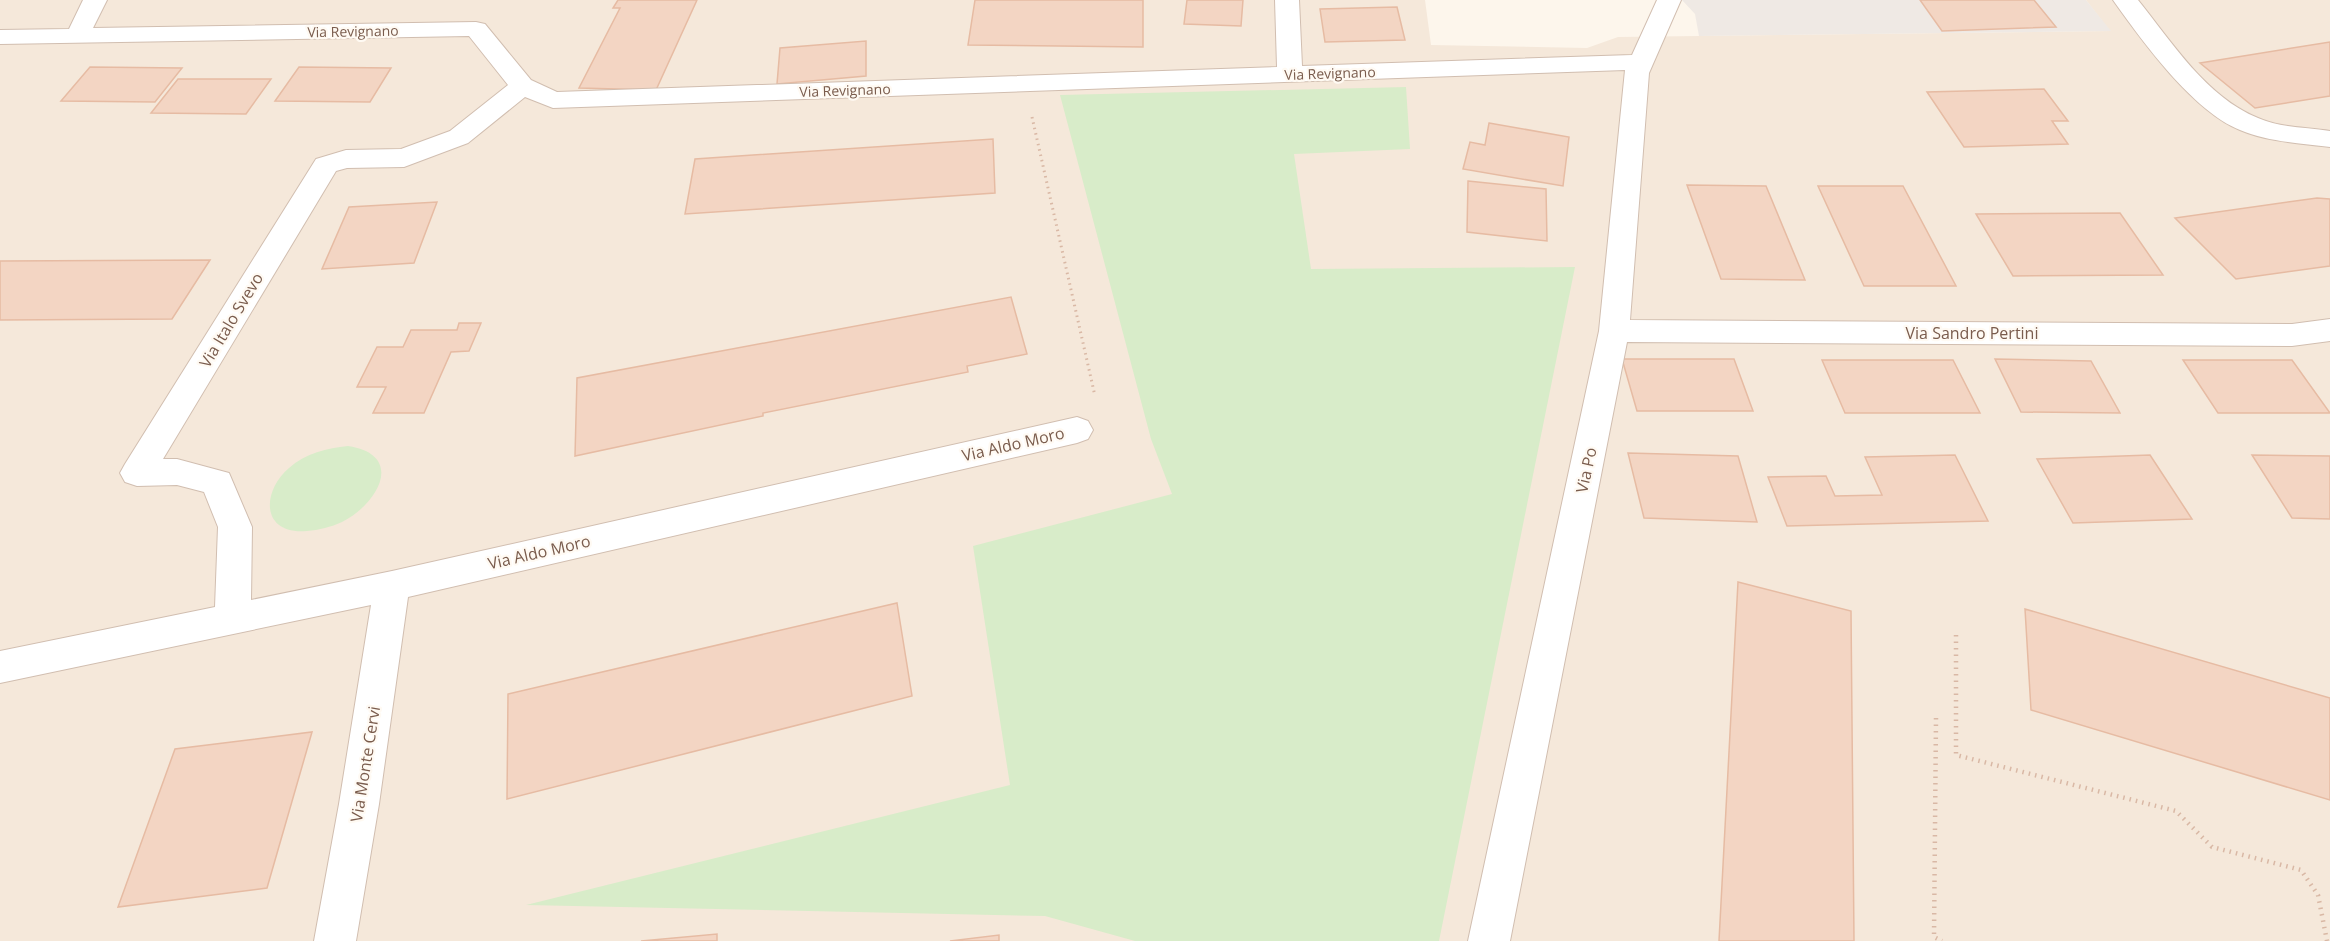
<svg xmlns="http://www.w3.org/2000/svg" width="2330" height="941" viewBox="0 0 2330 941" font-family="'Open Sans',sans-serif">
<rect width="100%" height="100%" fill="#fdf6ec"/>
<path fill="#f5e8da" d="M0 0H1425L1431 45 1587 48 1618 37 2110 31 2086 0H2330V941H0Z"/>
<path fill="#efe9e4" d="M1682 0H2086L2111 31 1699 36 1695 14Z"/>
<path fill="#d8ecc9" d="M1406 87 1410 149 1294 154 1311 269 1575 267 1439 941H1135L1045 916 526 905 1010 785 973 546 1172 494 1151 439 1060 95Z
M348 446C406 455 378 504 342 522 331 527 319 530 307 531 261 535 261 492 289 468 306 453 327 448 348 446Z"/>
<path fill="#f3d5c3" stroke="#e6bba3" stroke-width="1.5" d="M618 0H697L656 90 579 88 620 8H613Z
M975 0H1143V47L968 45Z
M1187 0H1243L1241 26 1184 24Z
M1920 0H2034L2056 27 1942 31Z
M1397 7 1405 40 1325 42 1320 9Z
M866 41V76L777 84 780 48Z
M2330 42V96L2255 108 2200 63Z
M90 67 182 68 155 102 61 101Z
M299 67 391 68 370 102 275 101Z
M178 79H271L246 114 151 113Z
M2044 89 2068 121H2052L2068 144 1964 147 1927 92Z
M1489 123 1569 137 1563 186 1463 169 1470 142 1485 145Z
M993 139 995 193 685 214 695 159Z
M1468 181 1546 189 1547 241 1467 232Z
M1687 185 1766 186 1805 280 1721 279Z
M1818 186H1903L1956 286H1864Z
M2317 198 2330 199V266L2236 279 2175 218Z
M437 202 414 263 322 269 349 207Z
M2120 213 2163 275 2013 276 1976 214Z
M210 260 172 319 0 320V261Z
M1011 297 1027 354 967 366 968 372 763 413V416L575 456 577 378Z
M459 323H481L469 351 451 352 424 413H373L386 387H357L377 347H403L411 330H457Z
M1622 359H1734L1753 411H1637Z
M1995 359 2091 361 2120 413 2021 412Z
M1822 360H1953L1980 413H1845Z
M2183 360H2292L2330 413H2218Z
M1628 453 1738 456 1757 522 1644 518Z
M1955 455 1988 521 1787 526 1768 477 1826 476 1835 496 1882 495 1865 457Z
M2150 455 2192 519 2073 523 2037 459Z
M2252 455 2330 456V519L2292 518Z
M1738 582 1851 611 1854 941H1719Z
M897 603 912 696 507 799 508 694Z
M2025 609 2330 698V800L2031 710Z
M312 732 267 888 118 907 175 749Z
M717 934V941H641Z
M999 935V941H950Z"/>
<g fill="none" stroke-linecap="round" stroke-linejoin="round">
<g stroke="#d1beb0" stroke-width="2">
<path id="minor" d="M83 0H107L93 28 476 22 485 24 531 80 557 92 1277 67 1275 0H1299L1302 66 1632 55 1657 0H1681L1649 73 1630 320 2292 324 2330 319V341L2292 346 1627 342 1510 941H1468L1599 331 1625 70 553 108 525 97 468 143 404 167 347 168 336 171 163 459H177L229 473 252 527 251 600 392 571 1077 417 1088 421 1093 430 1088 439 1077 443 408 597 379 804 356 941H314L339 804 371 605 0 683V651L215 607 218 527 204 492 177 485 137 486 125 482 120 473 125 464 316 159 346 150 401 149 450 131 508 85 469 36 0 44V30L69 29Z
M2113 0H2138C2172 42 2206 97 2258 118 2280 128 2306 127 2330 131V147C2300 143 2268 142 2240 130 2193 111 2142 41 2113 0Z"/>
</g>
<path stroke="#d9b8a5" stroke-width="3" stroke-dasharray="1.5 4" stroke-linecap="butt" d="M1032 117 1095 396"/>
<path stroke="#d9b8a5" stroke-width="4.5" stroke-dasharray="1.5 5" stroke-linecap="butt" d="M1956 635V755L2176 811 2212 847 2301 870 2318 895 2327 941
M1936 718 1934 937 1942 941"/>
<use href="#minor" fill="#fff" fill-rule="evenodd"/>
</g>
<g text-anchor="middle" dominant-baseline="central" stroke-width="4.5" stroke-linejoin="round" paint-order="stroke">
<g font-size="14" fill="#7a5c4d" stroke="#fffaf3">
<text transform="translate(353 31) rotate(-1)">Via Revignano</text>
<text transform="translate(1330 73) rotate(-2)">Via Revignano</text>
<text transform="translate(845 90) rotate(-2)">Via Revignano</text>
</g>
<g font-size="16" fill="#7a5c4d" stroke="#fffaf3">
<text transform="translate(231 320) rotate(-59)">Via Italo Svevo</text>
<text x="1972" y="333">Via Sandro Pertini</text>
<text transform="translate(1013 444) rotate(-13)">Via Aldo Moro</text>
<text transform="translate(1586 470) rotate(-78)">Via Po</text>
<text transform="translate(539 552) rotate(-13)">Via Aldo Moro</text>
<text transform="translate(365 764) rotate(-81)">Via Monte Cervi</text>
</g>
</g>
</svg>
